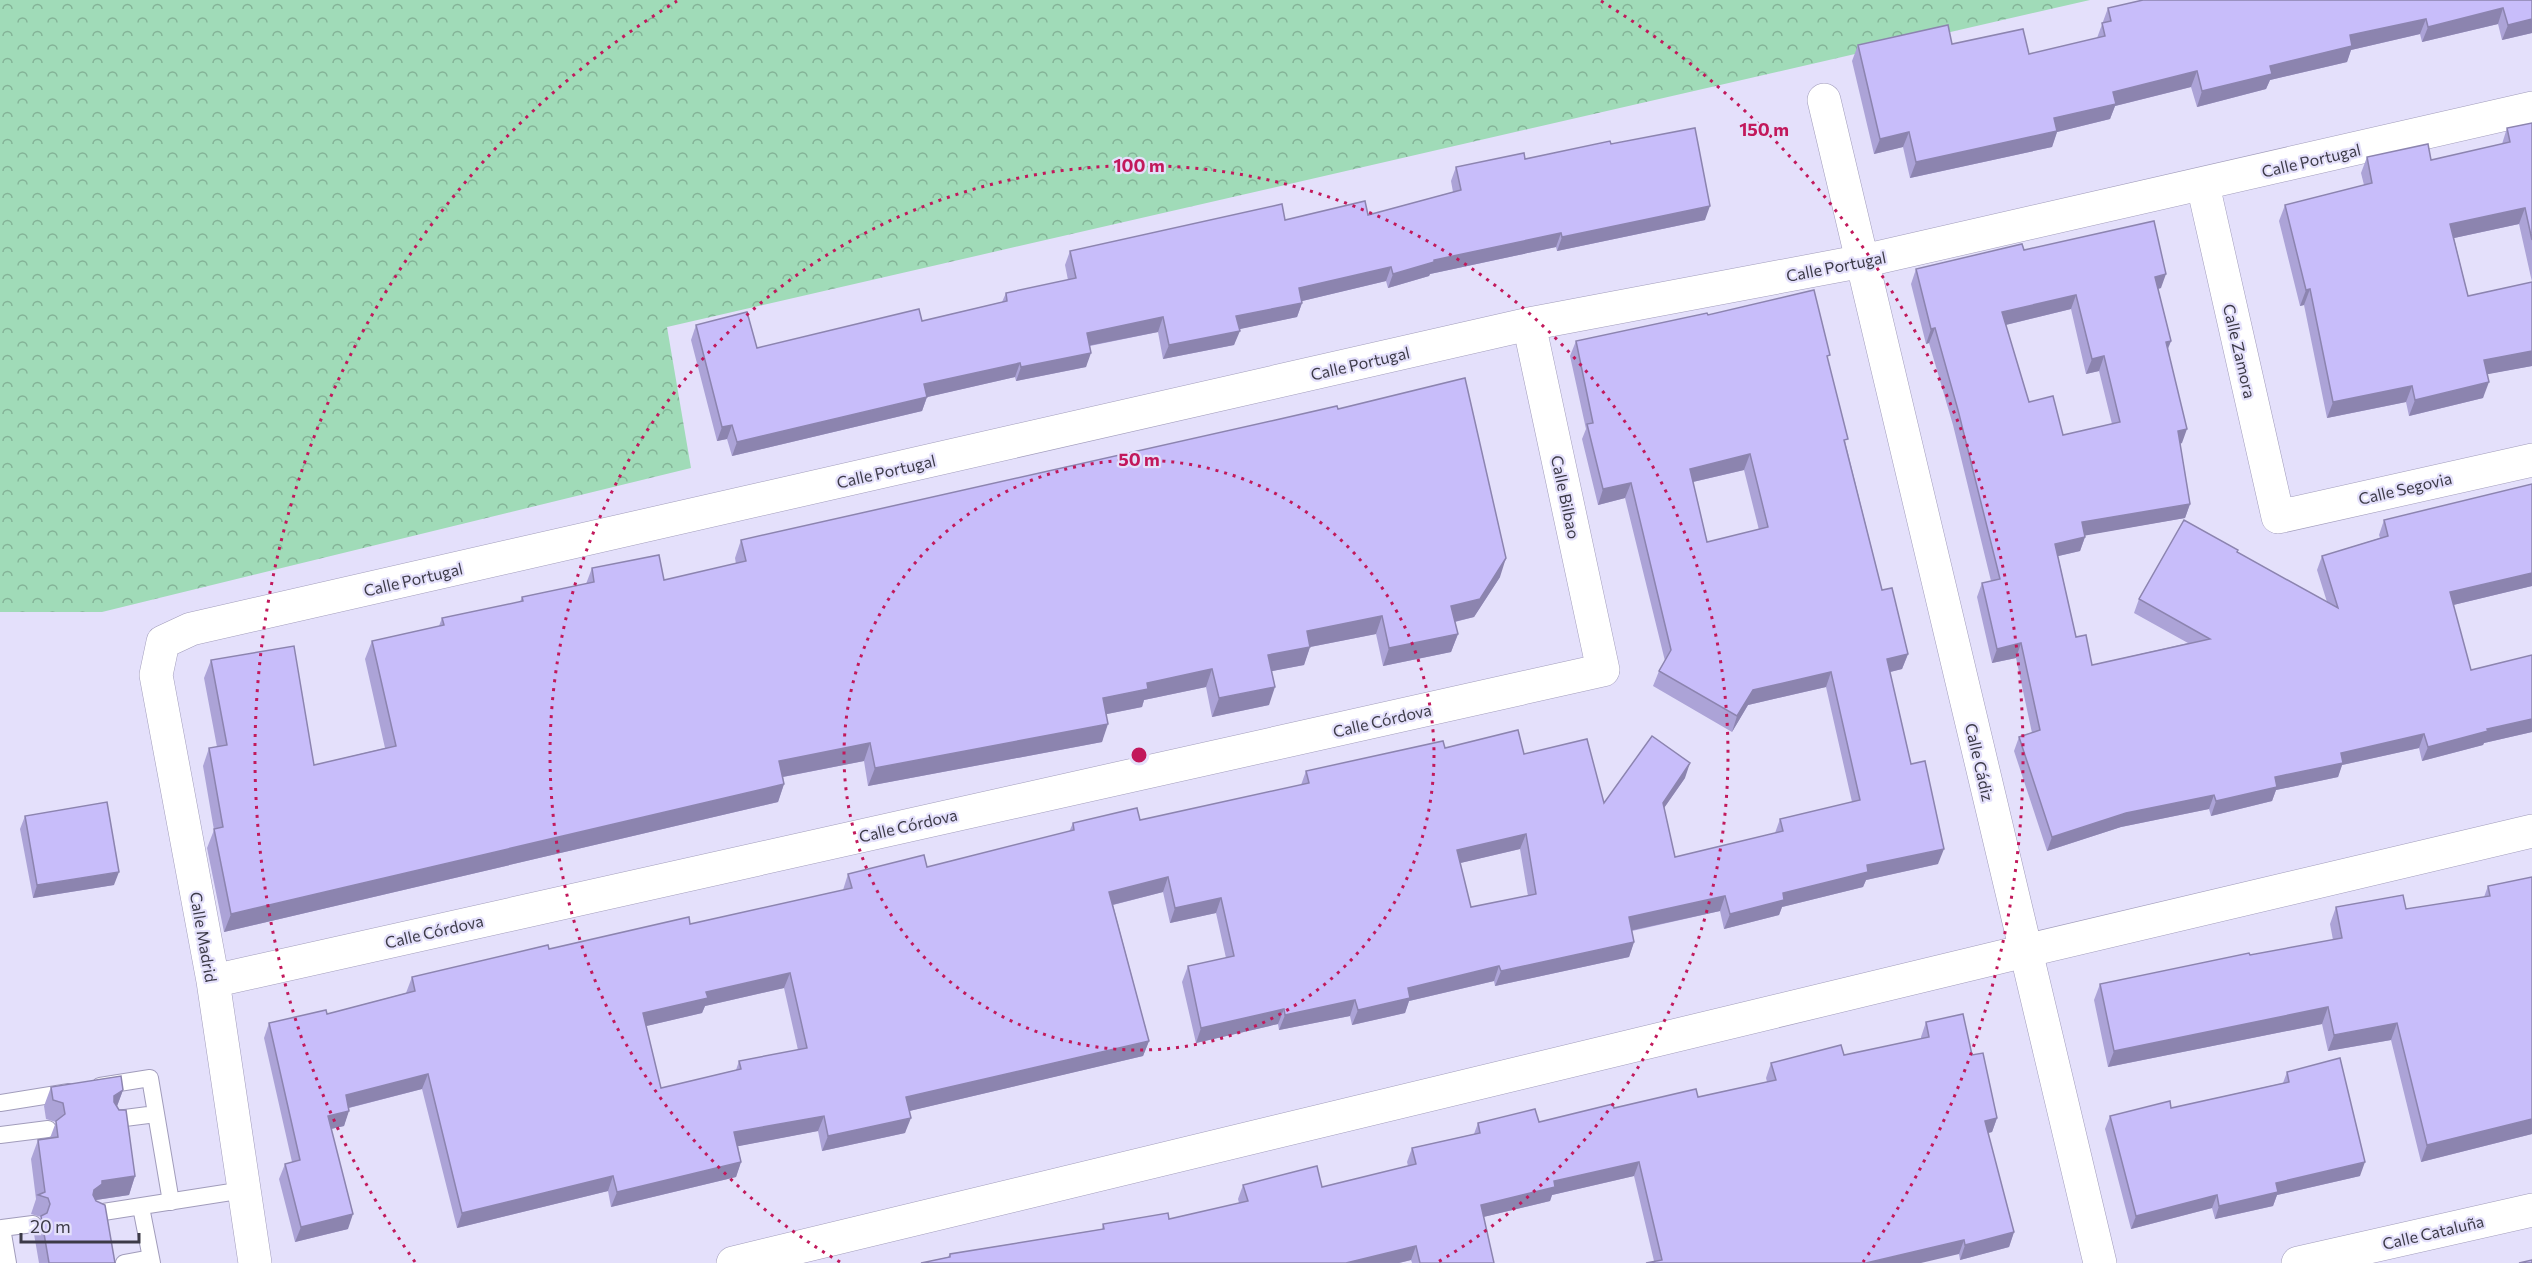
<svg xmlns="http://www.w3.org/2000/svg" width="2532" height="1263" viewBox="0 0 2532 1263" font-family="Commissioner,sans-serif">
<defs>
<pattern id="forest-crowns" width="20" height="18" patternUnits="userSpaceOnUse" patternTransform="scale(1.5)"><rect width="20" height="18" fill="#a0dbb8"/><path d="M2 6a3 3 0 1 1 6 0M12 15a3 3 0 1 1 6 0" fill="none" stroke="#84b397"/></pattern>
</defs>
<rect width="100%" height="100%" fill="#e4e0fb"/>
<path fill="url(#forest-crowns)" d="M0 0H2090L667 327 691 468 102 612H0Z"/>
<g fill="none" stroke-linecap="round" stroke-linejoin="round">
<g stroke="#a19cbb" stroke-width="18">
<path id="lane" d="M100 1086 150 1078 171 1202
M0 1103 69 1092
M117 1119 156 1114
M0 1135 48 1129
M141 1207 152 1263
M97 1213 244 1190
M8 1263 2 1228 33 1224
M124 1263 151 1258"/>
</g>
<g stroke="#a19cbb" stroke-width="34">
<path id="street" d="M1824 100 2100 1263
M2203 185 2278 517 2532 460
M213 981 1603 670 1529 324
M255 1263 213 981 156 675 163 642 191 629 1529 324 1863 261 2532 108
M2298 1263 2532 1210"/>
</g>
<g stroke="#a19cbb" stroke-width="34">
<path id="secondary" d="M733 1263 2025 951 2532 831"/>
</g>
<use href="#lane" stroke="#fff" stroke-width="16"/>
<use href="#street" stroke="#fff" stroke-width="33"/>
<use href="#secondary" stroke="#fff" stroke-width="33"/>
</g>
<path fill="#aca3d7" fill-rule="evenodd" d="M2532 0V33L2502 40 2498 24 2422 42 2420 34 2351 50 2347 62 2270 80 2266 89 2197 107 2191 87 2115 106 2110 119 2057 132 2052 147 1910 178 1903 147 1874 154 1852 61 1858 45 1952 44 2029 54 2097 38 2108 8Z
M2532 123V282L2519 224 2454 238 2468 296 2532 282V366L2487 374 2483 398 2409 416 2406 402 2327 418 2304 305 2300 306 2279 221 2285 205 2364 185 2361 173 2367 157 2431 160 2502 144 2507 128Z
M1611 144 1705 220 1557 251 1556 247 1430 274 1429 276 1388 288 1386 281 1302 301V303L1297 317 1239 329 1234 345 1163 359 1158 332 1090 346 1086 367 1016 381 1015 377 927 397 922 411 732 456 727 439 717 441 691 340 696 325 757 348 922 321 1002 302 1006 293 1068 280 1065 265 1070 251 1285 220 1368 215 1453 192 1451 181 1456 167 1525 159Z
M2024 250 2161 288 2158 289 2171 341 2168 349 2182 443 2180 444 2190 504 2185 518 2085 535V537L2080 551 2058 556 2076 637 2092 665 2188 643 2134 613 2139 599 2237 553 2327 602 2317 570 2322 556 2380 538 2379 535 2384 520 2532 586 2453 605 2471 670 2532 655V732L2484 743 2483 745 2422 761 2419 748 2342 765 2338 777 2276 790 2272 801 2211 816 2209 809 2121 827 2047 851 2014 751 2019 737 2032 733 2016 658 1992 663 1977 597 1982 583 1991 581 1953 425 1929 343 1926 344 1911 284 1916 269ZM2071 309 2086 374 2099 371 2112 424 2063 435 2029 402 2006 325Z
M1708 315 1828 361 1846 445 1882 590 1908 654 1902 669 1890 672 1911 764 1938 864 1866 880 1863 887 1782 907 1779 915 1724 929 1720 911 1632 931 1634 942 1629 957 1495 986 1494 981 1409 1001 1405 1013 1352 1025 1350 1016 1279 1030 1278 1024 1196 1043 1182 982 1188 966 1226 958 1216 913 1170 923 1163 892 1113 905 1149 1041 1143 1056 909 1111 905 1133 822 1151 818 1131 738 1146 741 1162 736 1177 611 1207 608 1191 457 1228 422 1089 349 1108 344 1126 331 1129 348 1229 295 1242 279 1179 285 1164 292 1162 264 1038 269 1023 327 1014 406 993 412 977 549 949 690 924 843 890 848 874 927 867 1069 832 1073 823 1140 820 1301 785 1306 771 1445 748 1524 754 1604 803 1685 778 1664 808 1675 857 1775 833 1780 819 1852 802 1826 687 1748 705 1732 732 1653 686 1659 671 1665 661 1625 498 1598 505 1582 439 1586 429 1570 356 1576 341ZM1744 470 1759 530 1707 542 1693 482ZM1520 849 1528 896 1471 907 1460 863ZM784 988 798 1050 739 1061 736 1070 661 1088 646 1026 702 1013 705 1006Z
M1338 409 1500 577 1474 617 1455 622 1458 634 1451 652 1383 666 1376 634 1310 647 1304 665 1272 671 1269 705 1212 717 1206 687 1144 700 1142 707 1107 714 1102 742 868 786 864 761 783 777 784 784 778 802 224 932 207 848 214 830 203 766 209 748 217 747 204 678 211 660 314 765 385 748 365 659 372 641 439 626 442 618 520 602 522 597 586 584 592 568 664 580 736 564 735 558 741 540Z
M25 816 114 885 33 898 20 829Z
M2532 877V1134L2421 1162 2391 1040 2328 1051 2322 1024 2108 1067 2094 1000 2100 984 2333 940 2330 924 2336 907 2406 909 2484 897 2488 886Z
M1926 1022 1972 1055 1997 1118 1992 1132 1988 1133 2014 1232 2009 1247 1960 1260 1959 1254 1654 1261 1634 1176 1552 1195 1550 1201 1483 1217 1494 1263H1412L1411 1260 1399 1263H921L948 1257 950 1254 1102 1229 1103 1224 1169 1219 1239 1203 1238 1199 1243 1185 1322 1187 1408 1166 1407 1162 1412 1148 1474 1134 1478 1123 1539 1122 1614 1108 1698 1097 1767 1082 1766 1078 1771 1063 1844 1055 1921 1039V1037Z
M2287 1072 2360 1176 2277 1195 2273 1206 2215 1219 2212 1208 2131 1229 2105 1129 2110 1116 2171 1108 2283 1083Z
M51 1087 123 1090 117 1106 135 1176 129 1195 96 1200V1201L115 1263H39L34 1234 41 1217 31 1214 36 1199 31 1159 38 1140 50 1138 56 1122 46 1119 44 1106Z"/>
<path fill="#8c84af" d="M2503 8 2498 24 2422 42 2428 27Z
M2426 19 2420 34 2351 50 2347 62 2270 80 2266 89 2197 107 2202 91 2350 35Z
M2532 19V33L2502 40 2508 25Z
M2197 71 2191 87 2115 106 2110 119 2057 132 2052 147 1910 178 1916 162 2054 118 2113 92Z
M1909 132 1903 147 1874 154 1880 139Z
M1710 206 1705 220 1557 251 1562 237Z
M2525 208 2519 224 2445 240 2450 224Z
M1561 233 1556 247 1430 274 1429 276 1388 288 1393 274 1434 260Z
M1391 267 1386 281 1294 303 1299 288Z
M2166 274 2161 288 2149 291 2155 277Z
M2310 289 2304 305 2300 306 2306 290Z
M2076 295 2071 309 1997 327 2002 312Z
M1302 303 1297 317 1231 331 1236 316Z
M1163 317 1158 332 1082 347 1087 333Z
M1935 328 1929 343 1926 344 1931 329Z
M1240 331 1234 345 1163 359 1169 345Z
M2171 341 2165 355 2166 342Z
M2532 351V366L2478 376 2484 360Z
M1091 353 1086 367 1016 381 1021 367Z
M2104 356 2099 371 2086 374 2092 359Z
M1020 363 1015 377 919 399 924 384Z
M2489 382 2483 398 2409 416 2415 400Z
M2412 386 2406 402 2327 418 2333 402Z
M927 397 922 411 732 456 737 442Z
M732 425 727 439 717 441 722 427Z
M2187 429 2182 443 2173 445 2178 431Z
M1750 454 1744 470 1684 484 1690 469Z
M1631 483 1625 498 1598 505 1603 489Z
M2190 504 2185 518 2077 537 2082 522Z
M2085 537 2080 551 2050 558 2055 544Z
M1506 558 1500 577 1474 617 1445 624 1451 606Z
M2532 573V586L2445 607 2450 592Z
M1382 616 1376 634 1310 647 1304 665 1262 673 1268 655 1307 631Z
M1458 634 1451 652 1383 666 1389 648Z
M2021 643 2016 658 1992 663 1997 649Z
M1908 654 1902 669 1882 674 1887 659Z
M1212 669 1206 687 1144 700 1142 707 1097 716 1103 698 1147 683Z
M1831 672 1826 687 1748 705 1732 732 1737 716 1753 690Z
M1275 687 1269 705 1212 717 1219 698Z
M2532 719V732L2484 743 2483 745 2422 761 2428 747 2487 729Z
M1108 724 1102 742 868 786 875 768Z
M2424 734 2419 748 2342 765 2338 777 2276 790 2272 801 2211 816 2216 801 2275 777 2341 753Z
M870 743 864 761 772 779 779 761Z
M1690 763 1685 778 1657 818 1663 803Z
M784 784 778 802 224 932 231 914Z
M2214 795 2209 809 2121 827 2047 851 2052 837 2126 813Z
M1526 834 1520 849 1452 865 1457 850Z
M1944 849 1938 864 1866 880 1863 887 1782 907 1779 915 1724 929 1730 914 1783 893 1867 865Z
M119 872 114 885 33 898 37 885Z
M1168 877 1163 892 1104 907 1109 892Z
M1725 896 1720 911 1624 932 1629 917Z
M1221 898 1216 913 1170 923 1175 908Z
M1634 942 1629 957 1495 986 1501 971Z
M1499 966 1494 981 1409 1001 1405 1013 1352 1025 1358 1010 1408 988Z
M790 973 784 988 705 1006 702 1013 638 1028 643 1013 706 992Z
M1355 1000 1350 1016 1279 1030 1285 1015Z
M2328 1007 2322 1024 2108 1067 2114 1051Z
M1284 1009 1278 1024 1196 1043 1201 1028Z
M2397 1023 2391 1040 2328 1051 2334 1035Z
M1149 1041 1143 1056 901 1113 906 1097Z
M428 1074 422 1089 340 1110 346 1095Z
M123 1090 116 1109 108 1114 114 1096Z
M349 1111 344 1126 322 1131 328 1116Z
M824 1116 818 1131 729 1148 734 1132Z
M911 1118 905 1133 822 1151 828 1136Z
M1997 1118 1992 1132 1980 1135 1985 1121Z
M2532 1119V1134L2421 1162 2427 1145Z
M741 1162 736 1177 611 1207 617 1192Z
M1639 1162 1634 1176 1552 1195 1550 1201 1475 1219 1481 1205 1554 1181Z
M2365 1162 2360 1176 2277 1195 2273 1206 2215 1219 2219 1206 2276 1183Z
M135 1176 129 1195 96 1200 95 1203 87 1209 94 1190 102 1181Z
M613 1176 608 1191 457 1228 462 1213Z
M2217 1195 2212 1208 2131 1229 2136 1216Z
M353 1214 348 1229 295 1242 301 1227Z
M2014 1232 2009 1247 1960 1260 1965 1245Z
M1964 1240 1959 1254 1921 1263H1866Z
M1416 1246 1411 1260 1399 1263H1346Z"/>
<path fill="#c8bdfa" stroke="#8c84af" stroke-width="1.5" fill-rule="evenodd" d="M2143 0H2532V19L2508 25 2503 8 2428 27 2426 19 2350 35 2352 46 2270 66 2272 74 2202 91 2197 71 2113 92 2116 104 2054 118 2057 131 1916 162 1909 132 1880 139 1858 45 1948 25 1952 44 2023 29 2029 54 2105 36 2102 23 2111 21 2108 8Z
M2532 123V240L2525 208 2450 224 2468 296 2532 282V351L2484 360 2489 382 2415 400 2412 386 2333 402 2310 289 2306 290 2285 205 2372 183 2367 157 2428 144 2431 160 2510 142 2507 128Z
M1695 128 1710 206 1562 237 1561 233 1434 260V262L1393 274 1391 267 1299 288 1302 303 1236 316 1240 331 1169 345 1163 317 1087 333 1091 353 1021 367 1020 363 924 384 927 397 737 442 732 425 722 427 696 325 747 312 757 348 919 309 922 321 1007 301 1006 293 1076 278 1070 251 1282 204 1285 220 1365 201 1368 215 1461 190 1456 167 1524 153 1525 159 1610 141 1611 144Z
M2154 221 2166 274 2155 277 2171 341 2166 342 2187 429 2178 431 2190 504 2082 522 2085 537 2055 544 2076 637 2086 635 2092 665 2210 639 2139 599 2184 520 2238 550 2237 552 2338 608 2322 556 2388 536 2384 520 2532 484V573L2450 592 2471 670 2532 655V719L2487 729 2488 731 2428 747 2424 734 2341 753 2343 763 2275 777 2277 787 2216 801 2214 795 2126 813 2052 837 2019 737 2040 730 2021 643 1997 649 1982 583 2000 579 1958 410 1935 328 1931 329 1916 269 2022 244 2024 250ZM2076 295 2092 359 2104 356 2120 422 2063 435 2053 396 2029 402 2002 312Z
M1814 290 1830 355 1827 356 1848 439 1844 440 1882 590 1892 588 1908 654 1887 659 1911 764 1925 761 1944 849 1867 865 1868 872 1783 893 1784 900 1730 914 1725 896 1629 917 1634 942 1501 971 1499 966 1408 988 1410 998 1358 1010 1355 1000 1285 1015 1284 1009 1201 1028 1188 966 1234 956 1221 898 1175 908 1168 877 1109 892 1149 1041 906 1097 911 1118 828 1136 824 1116 734 1132 741 1162 617 1192 613 1176 462 1213 428 1074 346 1095 349 1111 328 1116 353 1214 301 1227 285 1164 300 1160 269 1023 326 1010 327 1014 415 991 412 977 548 945 549 949 689 917 690 924 852 888 848 874 924 855 927 867 1074 830 1073 823 1137 808 1140 820 1309 783 1306 771 1443 741 1445 748 1518 730 1524 754 1587 739 1604 803 1652 736 1690 763 1663 803 1675 857 1783 831 1780 819 1860 800 1831 672 1753 690 1737 716 1659 671 1671 650 1631 483 1603 489 1587 424 1593 423 1576 341 1707 313 1708 315ZM1750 454 1768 527 1707 542 1690 469ZM1526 834 1536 894 1471 907 1457 850ZM790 973 807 1048 739 1061 741 1069 661 1088 643 1013 708 998 706 992Z
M1465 378 1506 558 1480 599 1451 606 1458 634 1389 648 1382 616 1307 631 1310 647 1268 655 1275 687 1219 698 1212 669 1147 683 1148 689 1103 698 1108 724 875 768 870 743 779 761 784 784 231 914 214 829 223 827 209 748 227 745 211 660 294 646 314 765 396 746 372 641 444 625 442 618 523 601 522 597 594 582 592 568 659 555 664 580 746 561 741 540 1280 419 1337 406 1338 409Z
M107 802 119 872 37 885 25 816Z
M2532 877V1119L2427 1145 2397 1023 2334 1035 2328 1007 2114 1051 2100 984 2249 953 2250 955 2342 938 2336 907 2403 895 2406 909 2490 896 2488 886Z
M1963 1014 1972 1055 1983 1053 1997 1118 1985 1121 2014 1232 1965 1245 1964 1240 1866 1263H1646L1662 1260 1639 1162 1554 1181 1555 1187 1481 1205 1494 1263H1420L1416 1246 1346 1263H921L950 1257V1254L1104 1229 1103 1224 1168 1213 1169 1219 1248 1201 1243 1185 1317 1166 1322 1187 1416 1164 1412 1148 1480 1133 1478 1123 1535 1109 1539 1122 1613 1104 1614 1108 1696 1089 1698 1097 1776 1080 1771 1063 1841 1045 1844 1055 1929 1037 1926 1022Z
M2340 1058 2365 1162 2276 1183 2278 1192 2219 1206 2217 1195 2136 1216 2110 1116 2170 1101 2171 1108 2289 1082 2287 1072Z
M121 1076 123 1090 114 1096V1102L119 1110H126L135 1176 102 1181V1184L94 1190 93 1195 96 1201 105 1205 115 1263H49L41 1216 47 1213 50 1204 48 1198 38 1195 45 1192 38 1140 58 1137 56 1121 65 1114 63 1103 53 1100 51 1087Z
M2532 1260V1263H2519Z"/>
<g fill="none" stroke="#c2185b" stroke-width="3" stroke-dasharray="3 6">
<circle cx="1139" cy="755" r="295"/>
<path d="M840 1262A589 589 0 1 1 1438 1262"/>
<path d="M415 1262A884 884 0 0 1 677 1M1601 1A884 884 0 0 1 1863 1262"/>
</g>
<g text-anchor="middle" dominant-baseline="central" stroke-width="4.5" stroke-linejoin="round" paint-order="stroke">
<g font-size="16" fill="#3c3a47" stroke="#e4e0fb">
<text transform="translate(2311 160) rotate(-13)">Calle Portugal</text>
<text transform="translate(1836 266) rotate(-11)">Calle Portugal</text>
<text transform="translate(2240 351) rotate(77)">Calle Zamora</text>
<text transform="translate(1360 363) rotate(-13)">Calle Portugal</text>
<text transform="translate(886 471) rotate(-13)">Calle Portugal</text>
<text transform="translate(2405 488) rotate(-13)">Calle Segovia</text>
<text transform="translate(1566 497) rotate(78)">Calle Bilbao</text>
<text transform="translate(413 579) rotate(-13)">Calle Portugal</text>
<text transform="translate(1382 720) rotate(-13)">Calle Córdova</text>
<text transform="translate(1980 762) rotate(77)">Calle Cádiz</text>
<text transform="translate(908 825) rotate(-13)">Calle Córdova</text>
<text transform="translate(434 931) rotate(-13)">Calle Córdova</text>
<text transform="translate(204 937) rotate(80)">Calle Madrid</text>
<text transform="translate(2433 1232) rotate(-13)">Calle Cataluña</text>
</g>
</g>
<circle cx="1139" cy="755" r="9" fill="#c2185b" stroke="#e4e0fb" stroke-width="3"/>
<g font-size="18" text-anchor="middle" font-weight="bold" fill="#c2185b" stroke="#e4e0fb" stroke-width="4.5" stroke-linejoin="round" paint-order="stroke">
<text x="1764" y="136">150 m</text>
<text x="1139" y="172">100 m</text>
<text x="1139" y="466">50 m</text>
</g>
<path d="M21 1233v9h118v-9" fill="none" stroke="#3c3a47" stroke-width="3"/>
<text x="30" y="1233" font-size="18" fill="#3c3a47" stroke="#e4e0fb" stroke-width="4.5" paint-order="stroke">20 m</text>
</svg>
